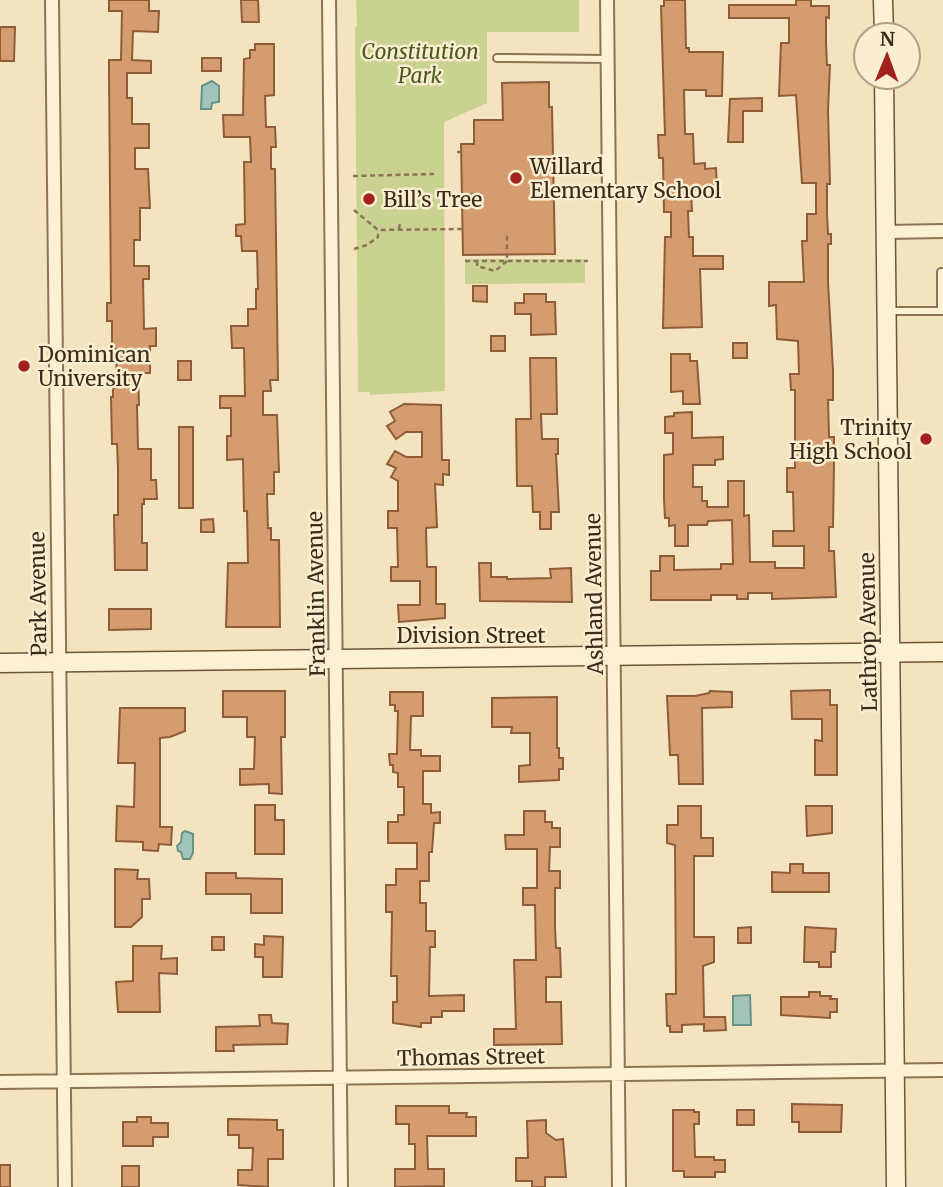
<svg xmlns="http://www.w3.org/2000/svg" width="943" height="1187" viewBox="0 0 943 1187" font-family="Merriweather,serif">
<rect width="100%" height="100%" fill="#f3e4bf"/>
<path fill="#c9d291" d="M356 0H579V32H487V103L444 122 445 391 370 395 369 392H358L355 27H357Z
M465 259H585V283L465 284Z"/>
<path fill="#a2c4bb" stroke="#689389" stroke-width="2" d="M212 81 219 86V102L212 103 211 109H201L202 86Z
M185 831 193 834V853L190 859H183L181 852 178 851 177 846 181 842 182 833Z
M750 995 751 1025H733V996Z"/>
<path fill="#d59c70" stroke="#8f5c38" stroke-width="2" d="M109 0H149V11H159L158 32 133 31 132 60 151 61V73H127V98H132V124H149V148H135V169H148L150 208H140V240H134V266H149V279H143L144 329 156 328V346H150V373H138L139 405H137L138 449H151V480H156L157 499H144V504H142V543H147V570H115L114 515H118V468L117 444H112L111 397H113V388H117L116 349H112V321H107V303H111L109 73V60H121L122 11H109Z
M241 0H258L259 22H242Z
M664 0H685L686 48H689V52H723L722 96H706V90H684L685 134H693L694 164 705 163V169L716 168 717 189 691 190 692 211H688L689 237H693V256H723V269H700L702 327 663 328 665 237H671V212H664L663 158H659L658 135H665L661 6H664Z
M796 0H811V6H829V18L826 17V43L827 65H830L828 110 830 184H827V214L828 234H831V244H828V282L833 370V400H828L829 437H834V464L833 527H829V551H834L836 597 772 599V593H748V599H737V595H711V600H651V571H660V556H674V570L721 569V564H733L732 520 708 521 707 525H688V546H675V525L669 526V518H665L664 499V455L673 454V433H665V417L674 416V413L692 412V438L723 437V459L715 460V465H693V487H702V501H707V507H728V481H744V516L749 515 750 562H775V568H804V546H773V531H794L793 492H787V468H795V390H791L790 374H799L798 341 777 339 776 305 769 306V282H804L802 241H807V214H816V183H802L796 95 779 96 781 43H789V18H729V5H796Z
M0 27H15L14 61H0Z
M255 44H274V95L265 96 266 127H275L276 147H271V169H275L278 380H270L271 391H263V415H277L279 472H274V494H267L268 528H271V540H279L280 627H226L228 563H248L247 511H244L243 459 227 460V436H231V408H220V396H245L244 348H232L231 326H248V309H256V289H258L257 251H242L241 236H236V225L245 224 244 162H251L250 137H224L223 115H243L244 59 250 58V50H255Z
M202 58H221V71H202Z
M549 82V107H552L555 254 463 255 461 144H474V120H503L502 83Z
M762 98V111H743V142H728L730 99Z
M473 286H487V302L473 301Z
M524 294H546V302H555L556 334 531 335V314H515V303H524Z
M491 336H505V351H491Z
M733 343H747V358H733Z
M671 354H690V361H697L700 404H683V391L671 392Z
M530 358H556L557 414H541L542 439H558V454H556L559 512H551V529H540V512H533L532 486H517L516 419H531Z
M178 361H191V380H178Z
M404 404 441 405 442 460H449V475L443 474V485L435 484 437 527 426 528 427 567H436V604H445V618L399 622 398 605H420V581H391V567H398L397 528H388V511H398V481L391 477 396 468 387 464 395 451 406 457H422V432H406L396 439 387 426 395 421 390 412Z
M179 427H193V508H179Z
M213 519 214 532H201V520Z
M479 563H491V577H507V579L551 578 550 569 571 568 572 602 480 601Z
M109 609H151V629L109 630Z
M830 690V705H837V775H815V740L822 741V719H792L791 691Z
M223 691H285V737H281L282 794 269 793V784L240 785V769H254L255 737H247V717H223Z
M710 691 732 692V707L702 708 703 784H679L678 755H670L667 696H695L709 693Z
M390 692H423V716H411L410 750H421V756H440V771H423V804H431V813L440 812V823H434L432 852H429V881H420V903H426V931H435V947H430L429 996 464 995V1011H442V1017H431V1023H421V1027L393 1023V1002H397V976H391L392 912H386V885H396V869H417V843H388V822H398V815H404V787H398V773L393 772V765H390L389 754H397V750L398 711H395V705H390Z
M557 697V748H559V758H563V769H559V780L519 782V766L530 765V733H511L512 727H492V698Z
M120 708H185V731L170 737 160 738V827H172L171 845 159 844 158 851 143 850V842L116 841 117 806 134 807 135 763H118Z
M255 805H275V820H284V854H255Z
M678 806H701V838H713V856H694V937H714V962L703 966 704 1017H725L726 1030 704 1031V1024L682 1025V1032H670V1026H667L666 994H676L675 845 667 843V825H678Z
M806 806H832V833L807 836Z
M524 811H545V822H552V828H560V847H550L549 871H560V888H555V928L556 948H560L561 977H546V1002H561L562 1044 494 1045V1029H516L514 960H536L535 905H523V888H537V849H506L505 835H524Z
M790 864H803V873H829V892H772V872L790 873Z
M115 869 138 870 137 879H149L150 899H142V917L131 927H115Z
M206 873H236V878L282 879V913H251V894H206Z
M751 927V943H738V928Z
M805 927 836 929 835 952H831V967H819V962H804Z
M264 936 283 937 282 977H263V957H255V944L264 945Z
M212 937H224V950H212Z
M133 946H162L161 959 177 958V974L159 973 160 1012H118L116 982 133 981Z
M809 992H820V996H831L830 999H837V1012H830V1018L781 1015V997H809Z
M259 1015H271L272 1023 288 1024 287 1044 233 1045 234 1051H216V1027L260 1026Z
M792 1104 842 1105 841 1132H799V1122H792Z
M396 1106H449V1113H467L466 1117H476V1136H427L428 1169H444V1186L395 1187V1169H415V1144H409V1124H396Z
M673 1110H694V1112H699V1124H694L695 1157H714V1160H725V1172H715V1177H684V1171H673Z
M737 1110H754V1125H737Z
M137 1117H151V1123H168V1137H153V1146H123V1122H137Z
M228 1119 277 1120V1130H283V1159H268V1187L238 1185V1170H252L253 1148H239V1135H228Z
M546 1120V1133L556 1140 563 1139 566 1177H545V1187H532V1181H516V1158H528L527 1121Z
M0 1165H10V1187H0Z
M122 1166H139V1187H122Z"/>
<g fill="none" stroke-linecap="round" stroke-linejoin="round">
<g stroke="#8d7455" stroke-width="10">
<path id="lane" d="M497 58 608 59
M889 311H943
M941 311V272H943"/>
</g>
<g stroke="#8d7455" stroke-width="16">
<path id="street" d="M52 0 65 1187
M329 0 341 1187
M607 0 619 1187
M886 232 943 231
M0 1082 943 1070"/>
</g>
<g stroke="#6f5538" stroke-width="21">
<path id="secondary" d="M883 0 884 35
M884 77 896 1187
M0 663 943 652"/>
</g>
<path stroke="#8d7455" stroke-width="2.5" stroke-dasharray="5 3.5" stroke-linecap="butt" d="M457 152H461
M353 176 434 174
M462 194H482
M354 210 378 230 462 229
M399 229 400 222
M354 249 367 245 378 237V230
M465 261H588
M477 261V266L495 271 507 261V234"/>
<use href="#lane" stroke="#fcf1d3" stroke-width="6"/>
<use href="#street" stroke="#fcf1d3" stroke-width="12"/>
<use href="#secondary" stroke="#fcf1d3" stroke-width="18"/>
</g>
<g fill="#a3201e" stroke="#f9eecf" stroke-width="2.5">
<circle cx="516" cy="178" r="7"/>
<circle cx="369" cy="199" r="7"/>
<circle cx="24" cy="366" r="7"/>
<circle cx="926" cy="439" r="7"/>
</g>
<g text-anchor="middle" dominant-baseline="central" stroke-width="5" stroke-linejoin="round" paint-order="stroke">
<g font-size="21" font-style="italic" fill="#4a5a1f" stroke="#f9eecf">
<text x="420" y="51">Constitution<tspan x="420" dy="24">Park</tspan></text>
</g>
<g font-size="21" fill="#3b2b1b" stroke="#f9eecf" text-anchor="start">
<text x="530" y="166">Willard<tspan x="530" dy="24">Elementary School</tspan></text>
<text x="383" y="199">Bill’s Tree</text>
<text x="38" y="354">Dominican<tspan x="38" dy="24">University</tspan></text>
<text x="912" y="427" text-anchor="end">Trinity<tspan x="912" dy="24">High School</tspan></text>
</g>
<g font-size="21" fill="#3b2b1b" stroke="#f9eecf">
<text transform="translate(38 594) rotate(-91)">Park Avenue</text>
<text transform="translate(316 594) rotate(-91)">Franklin Avenue</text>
<text transform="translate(594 594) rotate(-91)">Ashland Avenue</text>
<text transform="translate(868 632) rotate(-91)">Lathrop Avenue</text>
<text x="471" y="635">Division Street</text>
<text transform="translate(471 1057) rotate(-1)">Thomas Street</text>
</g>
</g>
<g transform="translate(887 56) rotate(1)"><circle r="33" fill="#f9eecf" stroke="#ada087" stroke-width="2"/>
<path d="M0-5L12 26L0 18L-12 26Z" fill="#a3201e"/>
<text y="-10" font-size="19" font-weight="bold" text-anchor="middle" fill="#3b2b1b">N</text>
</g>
</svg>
